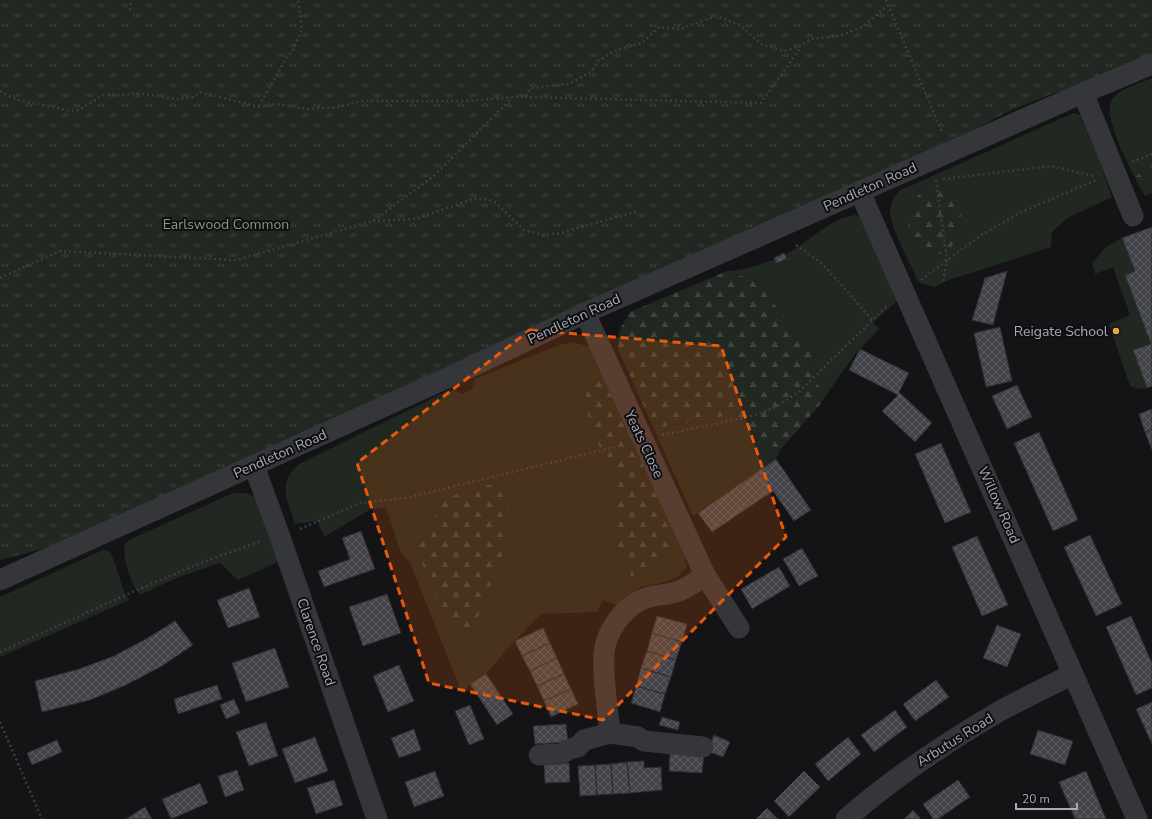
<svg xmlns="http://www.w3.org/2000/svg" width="1152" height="819" viewBox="0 0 1152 819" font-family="'Nunito Sans',sans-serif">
<defs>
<pattern id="forest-firs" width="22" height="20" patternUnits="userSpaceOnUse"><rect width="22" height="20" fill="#212821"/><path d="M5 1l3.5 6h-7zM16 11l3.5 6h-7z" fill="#3e443f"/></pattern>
<pattern id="park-tufts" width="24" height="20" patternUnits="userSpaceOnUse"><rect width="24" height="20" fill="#212821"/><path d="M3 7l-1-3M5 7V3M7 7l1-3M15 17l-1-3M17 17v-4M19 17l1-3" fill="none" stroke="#3e443f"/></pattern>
<pattern id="building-cross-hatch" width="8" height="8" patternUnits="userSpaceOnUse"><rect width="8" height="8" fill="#434449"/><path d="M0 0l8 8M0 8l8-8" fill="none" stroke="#5b5c61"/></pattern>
</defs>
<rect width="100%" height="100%" fill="#141416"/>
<path fill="#212821" d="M1152 78V165L1135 177C1127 163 1101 112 1113 98 1122 88 1140 83 1152 78Z
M1073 113 1080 115 1100 163 1112 197 1067 218 1052 232 1051 247 949 280 934 287 918 282C912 267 889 224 890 210 891 202 894 197 899 191Z
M1152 179V193L1145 196 1139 186Z
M856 215 867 220 904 295 873 322 879 329 855 354 827 394 818 385 814 352 789 330 784 316 756 281 727 271C747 270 774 261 792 251 813 238 831 218 856 215Z
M1122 238 1135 271 1151 344 1133 351 1147 388 1140 389 1130 386 1109 324 1130 315 1113 267 1095 274 1092 263 1105 248Z
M572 342 590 347 683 547 687 567 676 578 658 584 641 587 628 595 619 607 603 600 597 612 541 614 507 649 486 674 470 684 462 693 411 565 400 550 386 507 371 509 324 537 317 521 295 524C287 500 276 481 301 463L451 389 462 394 472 389 475 379 556 346Z
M736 414 757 439 780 450 776 459 693 516 654 429Z
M233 493H245L258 497 278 562 238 580 220 563 179 577 140 595C130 582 124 562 124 546L129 540Z
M103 550 109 551C119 567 119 585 129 600L0 657V597Z"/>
<path fill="url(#forest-firs)" d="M1152 165V179L1139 186 1135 177Z
M938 189 958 198 963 228 949 251 929 257 914 248 906 214 919 194Z
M727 271 756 281 784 316 789 330 814 352 818 385 827 394 818 407 780 450 757 439 736 414 654 429 618 349 619 331 630 312Z
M607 372 657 488 673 545 649 573 631 576 612 532 619 480 589 428 586 391Z
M505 480 511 493 501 559 478 617 464 634 451 632 423 565 417 548 435 521 438 500Z"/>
<path fill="url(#park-tufts)" d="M0 0H1152V55L1081 87 1054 93 1007 112 959 138 50 547 0 560Z"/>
<path fill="url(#building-cross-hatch)" stroke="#2e2e32" d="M1152 227V386L1147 388 1133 350 1151 344 1125 275 1135 271 1122 238Z
M784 253 787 259 776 263 774 258Z
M1007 271 993 325 972 320 985 278Z
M1000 327 1012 381 986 387 974 333Z
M860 349 909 373 899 392 932 423 915 442 882 411 898 395 849 370Z
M1017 385 1032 417 1007 429 992 396Z
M1152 409V429L1145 432 1139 414Z
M1152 429V450L1145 432Z
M1039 432 1078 520 1053 531 1014 443Z
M941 443 971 512 945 523 915 454Z
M776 459 811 510 794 521 773 491 712 532 698 513Z
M361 531 375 569 324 587 318 571 350 559 342 538Z
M1090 535 1122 604 1096 616 1064 547Z
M977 536 1008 605 982 616 952 547Z
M802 548 818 576 799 586 783 559Z
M779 567 790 586 752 609 741 589Z
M249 588 260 617 228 628 217 600Z
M387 594 401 633 363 646 349 607Z
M657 616 687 624 682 642 652 633Z
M1131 616 1152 663V688L1136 695 1106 627Z
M175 621 193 645 162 666 126 685 90 700 42 712 35 681 79 669 114 656 146 639Z
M997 625 1021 634 1007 667 983 658Z
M543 628 550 643 522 656 515 641Z
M652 633 682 642 676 660 647 651Z
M550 643 557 658 530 671 522 656Z
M275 648 289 687 246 702 232 663Z
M647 651 676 660 671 677 641 668Z
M557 658 564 674 537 686 530 671Z
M399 665 414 701 388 712 373 676Z
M641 668 671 677 665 694 636 686Z
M486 674 513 714 497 725 470 684Z
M564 674 571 689 544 701 537 686Z
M936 680 949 697 915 721 903 704Z
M217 685 222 699 178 714 174 699Z
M636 686 665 694 660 712 631 703Z
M571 689 578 704 551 717 544 701Z
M234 699 240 713 226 719 220 705Z
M1152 702V744L1136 709Z
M470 705 484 739 469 745 455 711Z
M895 710 907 727 874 752 861 735Z
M662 717 680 722 678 730 659 725Z
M266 722 278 756 249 766 236 732Z
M566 724 568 742 535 744 533 726Z
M414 729 421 750 399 758 391 738Z
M1038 730 1073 741 1065 765 1030 754Z
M714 735 730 742 723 757 707 751Z
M315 737 328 771 295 783 282 749Z
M848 737 861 754 828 781 815 764Z
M57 740 62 752 32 765 27 753Z
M670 752 704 754 702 773 669 771Z
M644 761V768L661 767 662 790 630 793 627 762Z
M627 762 630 793 613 794 611 764Z
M569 763 570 782 545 783 544 765Z
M611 764 613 794 597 795 595 765Z
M595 765 597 795 580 796 578 766Z
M237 770 244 790 225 797 218 776Z
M435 771 444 796 414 807 405 782Z
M804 771 820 787 789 817 774 801Z
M1086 771 1106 819H1075L1059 782Z
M334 780 343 805 316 814 307 788Z
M958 780 970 797 938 819H933L923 804Z
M200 783 208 803 171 819 162 799Z
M145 807 152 819H126Z
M767 808 778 819H756Z
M913 810 921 819H904Z"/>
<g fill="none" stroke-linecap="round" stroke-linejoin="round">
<path stroke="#3c3d41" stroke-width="2.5" stroke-dasharray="2 3" stroke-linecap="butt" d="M886 0 942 132
M130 10 131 0
M0 91 17 100 72 111 79 110 103 95H125L137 93 177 99 194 97 200 92 259 107 276 104 308 109 340 107 361 101H467L526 96 531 88 569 84 592 71 598 61 614 51 642 43 659 27 680 29 716 16 740 25 761 44 784 51 801 46 810 39 839 36 862 27 888 5
M525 97 761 103 801 47
M259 106 287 57 293 50 302 29 298 0
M1132 162 1152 154
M943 179 1051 166 1094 176
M936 180 947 260 943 282
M373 221 416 219 473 199H486L495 202 524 230 543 235 561 233 638 211
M796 245 820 262 848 292 872 320
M0 278 60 251 236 260 373 221 435 175 512 98
M921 280 947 260 980 236 1019 213 1096 180
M662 435 749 417 776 407 799 392 888 305
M300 529 360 503 406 498 623 445
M0 652 130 593 201 563 261 541
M0 722 42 819"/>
<path stroke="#35363a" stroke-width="21" d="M1083 93 1133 216
M860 192 1137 819
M585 313 705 575 739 628
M254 466 279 534 377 819
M0 580 458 373 585 313 1083 93 1152 64
M610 733C608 707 602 679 604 653 606 632 622 609 641 600 653 594 667 596 679 591 688 588 697 581 705 575
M539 755 561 754 569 749 578 747 584 740 610 733 638 737 644 741 703 747
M846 819C894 777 945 743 1000 711 1024 698 1049 686 1073 674"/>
</g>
<path fill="#e8590c" fill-opacity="0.2" stroke="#e8590c" stroke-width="3" stroke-dasharray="8 5" stroke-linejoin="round" d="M530 330 721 346 786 537 603 720 429 683 357 463Z"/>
<circle fill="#e3a93f" stroke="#0f0f11" stroke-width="1.5" cx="1116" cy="331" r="4"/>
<g text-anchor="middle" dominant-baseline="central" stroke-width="4" stroke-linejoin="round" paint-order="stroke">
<g font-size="14" fill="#a7abb5" stroke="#0f0f11">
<text transform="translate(870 187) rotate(-24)">Pendleton Road</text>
<text transform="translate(574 319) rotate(-25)">Pendleton Road</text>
<text transform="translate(644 444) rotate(65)">Yeats Close</text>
<text transform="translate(280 454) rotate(-24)">Pendleton Road</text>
<text transform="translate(999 505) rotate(66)">Willow Road</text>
<text transform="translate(316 642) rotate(71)">Clarence Road</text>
<text transform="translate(955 740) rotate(-32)">Arbutus Road</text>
</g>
<g font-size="14" fill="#7f9e81" stroke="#0f0f11">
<text x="226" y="224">Earlswood Common</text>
</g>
<g font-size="14" fill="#a7abb5" stroke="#0f0f11" text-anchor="end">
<text x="1108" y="331">Reigate School</text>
</g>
</g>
<path d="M1016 803v6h61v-6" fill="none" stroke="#a7abb5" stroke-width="2"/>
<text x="1022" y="803" font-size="12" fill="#a7abb5" stroke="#0f0f11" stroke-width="3" paint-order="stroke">20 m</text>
</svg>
